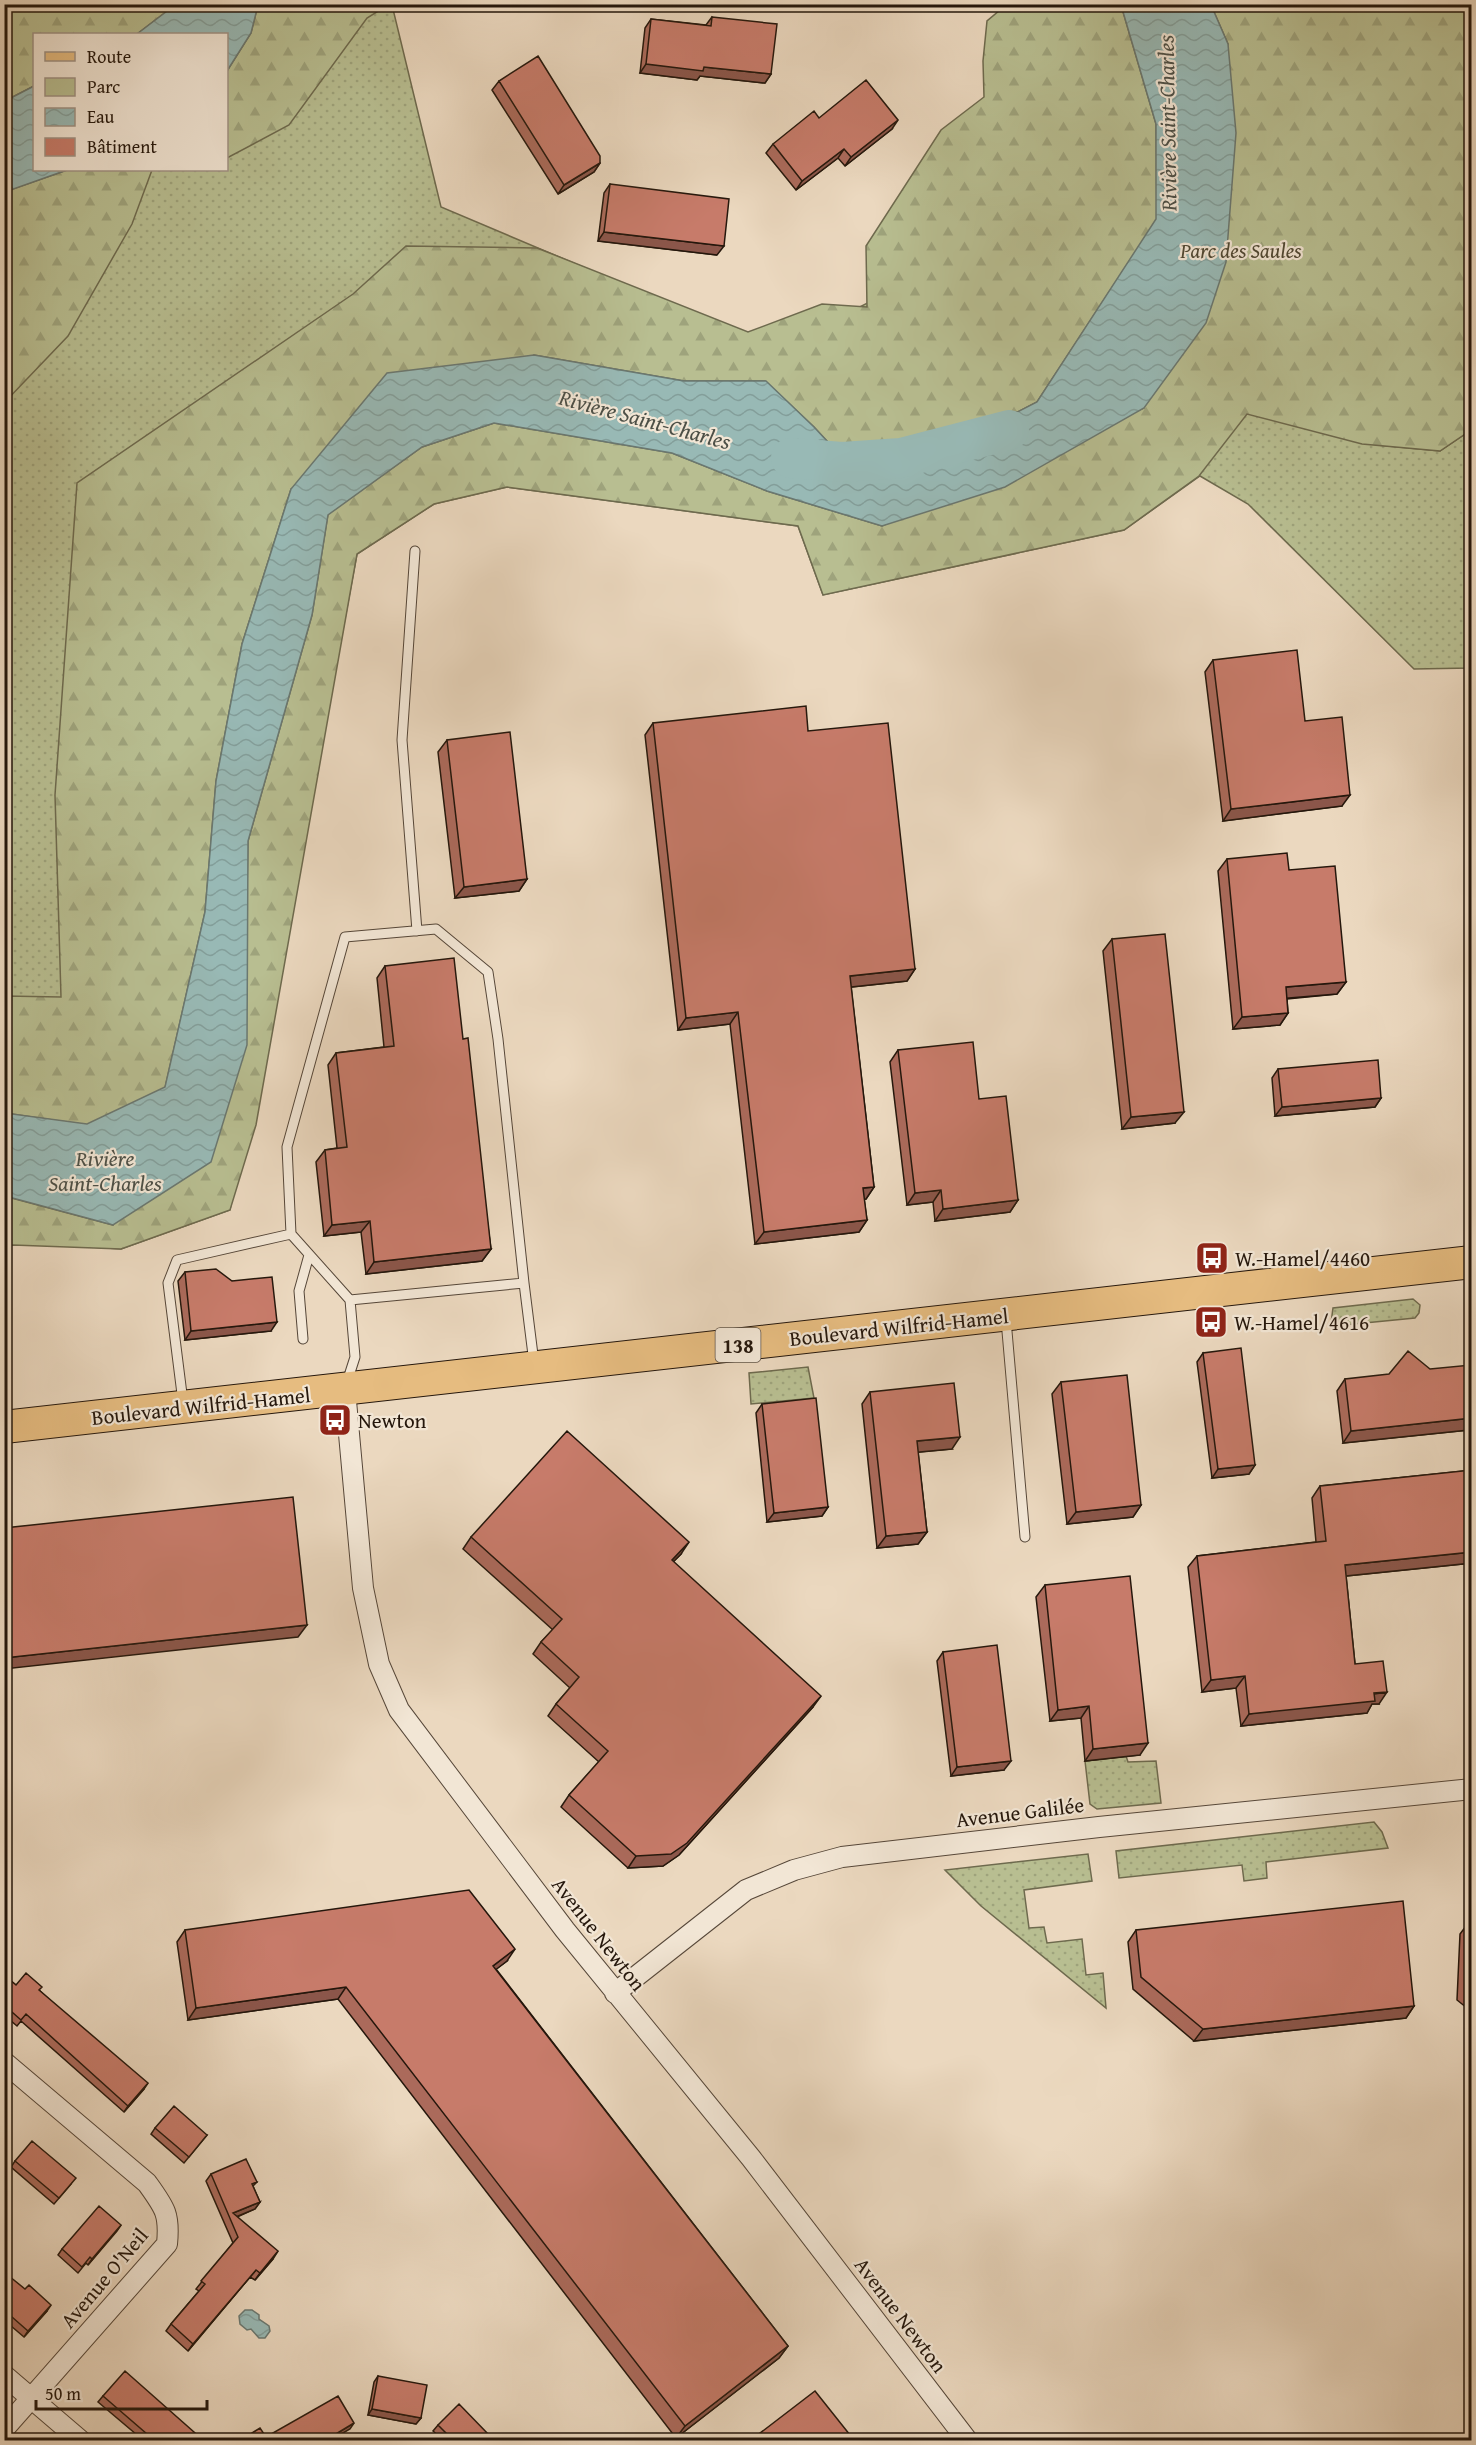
<svg xmlns="http://www.w3.org/2000/svg" width="1476" height="2445" viewBox="0 0 1476 2445" font-family="'Gentium Book Plus',serif">
<defs>
<pattern id="green-dots" width="8" height="8" patternUnits="userSpaceOnUse" patternTransform="scale(1.5)"><rect width="8" height="8" fill="#b8be91"/><path d="M2 2h.1M6 6h.1" fill="none" stroke="#9ea37c" stroke-width="1.8" stroke-linecap="round"/></pattern>
<pattern id="forest-firs" width="22" height="20" patternUnits="userSpaceOnUse" patternTransform="scale(1.5)"><rect width="22" height="20" fill="#b8be91"/><path d="M5 1l3.5 6h-7zM16 11l3.5 6h-7z" fill="#9ea37c"/></pattern>
<pattern id="water-waves" width="16" height="10" patternUnits="userSpaceOnUse" patternTransform="scale(1.5)"><rect width="16" height="10" fill="#98b9b5"/><path d="M0 5q4-4 8 0t8 0" fill="none" stroke="#839e9a"/></pattern>
</defs>
<rect width="100%" height="100%" fill="#ebd8bf"/>
<filter id="stains"><feTurbulence type="fractalNoise" baseFrequency=".00333" numOctaves="4"/><feColorMatrix values="0 0 0 0 .2 0 0 0 0 .09 0 0 0 0 .02 0 0 0 .5 -.17"/></filter>
<radialGradient id="worn" r=".72"><stop offset=".6" stop-color="#630" stop-opacity="0"/><stop offset="1" stop-color="#630" stop-opacity=".3"/></radialGradient>
<path fill="url(#green-dots)" stroke="#6e6a4e" stroke-width="1.5" fill-rule="evenodd" d="M5 5H392L441 207 777 349 917 278 1087 5H1471L1378 445 1440 451 1471 430V668L1414 669 1248 504 1200 476 1124 530 823 595 798 526 507 487 434 504 357 554 308 818 230 1210 121 1249 5 1241ZM34 34H226V170H34Z
M1413 1299 1420 1305 1419 1313 1415 1318 1334 1326 1331 1323 1333 1308Z
M808 1367 814 1398 751 1404 749 1373Z
M1126 1756 1128 1762 1156 1761 1161 1803 1097 1809 1090 1804 1085 1761Z
M1374 1822 1382 1832 1388 1848 1266 1862 1267 1878 1244 1881 1242 1865 1119 1878 1116 1851Z
M1088 1854 1092 1881 1024 1890 1029 1928 1044 1927 1047 1943 1082 1939 1086 1975 1103 1973 1106 2008 981 1906 945 1870Z"/>
<path fill="url(#forest-firs)" stroke="#6e6a4e" stroke-width="1.5" d="M5 5H175L137 34H34V86L5 101Z
M258 5H388L367 18 289 125 227 158V71L251 33Z
M1006 5H1121L1156 124 1157 219 1037 402 941 451 851 467 814 427 765 381H684L534 355 291 489 242 644 216 781 205 912 165 1088 87 1125 5 1113V996L61 997 55 795 77 483 353 294 406 246 537 248 748 332 822 304 867 307 866 246 941 130 984 97 983 61 987 21Z
M1211 5H1471V430L1440 451 1362 444 1247 414 1199 476 1124 530 823 595 798 526 507 487 434 504 357 554 256 1125 230 1210 121 1249 13 1245 5 1247 4 1196 113 1225 246 942 248 841 312 615 328 514 422 447 494 423 672 453 767 491 882 526 1144 408 1228 44Z
M67 170H152L132 224 68 336 5 402 4 192Z"/>
<path fill="url(#water-waves)" stroke="#6a7871" stroke-width="1.5" d="M175 5H258L251 33 227 71 226 34H137Z
M1121 5H1211L1228 44 1236 133 1226 262 1206 323 1144 408 1005 487 882 526 767 491 672 453 494 423 422 447 328 515 312 615 248 841 247 1045 211 1162 113 1225 5 1196V1113L87 1124 165 1087 205 912 216 781 242 644 291 489 387 373 534 355 684 381H766L814 427 851 467 941 451 1037 402 1156 219V124Z
M34 86V170H67L5 192V101Z
M245 2310H252L259 2315V2319L269 2326 270 2331 265 2338H259L251 2329 247 2330 240 2324 239 2316Z"/>
<g fill="none" stroke-linecap="round" stroke-linejoin="round">
<path stroke="#98b9b5" stroke-width="40" d="M791 458 842 462 901 458 1009 430"/>
<g stroke="#564739" stroke-width="11">
<path id="service" d="M415 551 402 740 417 931
M350 1300 291 1234 287 1147 345 937 436 929 488 972 498 1039 524 1283
M1006 1320 1025 1537
M303 1339 299 1291 309 1255
M347 1382 355 1357 350 1300 524 1283 534 1363
M183 1402 168 1283 177 1260 291 1234"/>
</g>
<g stroke="#564739" stroke-width="22">
<path id="minor" d="M345 1390 363 1588 379 1664 399 1710 565 1930 751 2158 967 2440
M615 1993 746 1890 794 1870 842 1857 1099 1827 1472 1789
M4 2062 147 2183C165 2208 170 2214 167 2244L4 2429
M4 2375 80 2440"/>
</g>
<g stroke="#25170c" stroke-width="34">
<path id="primary" d="M4 1427 1472 1262"/>
</g>
<use href="#service" stroke="#f2e6d5" stroke-width="9"/>
<use href="#minor" stroke="#f2e6d5" stroke-width="20"/>
<use href="#primary" stroke="#e6bc80" stroke-width="32"/>
</g>
<path fill="#ab6a5b" stroke="#25170c" stroke-width="1.5" d="M712 17 771 74 765 83 700 76 697 80 640 73 645 28 651 19 706 25Z
M499 81 600 163 594 172 558 194 492 90Z
M819 118 892 129 845 166 838 158 796 190 766 153 773 144Z
M610 184 717 255 598 241 604 193Z
M1213 660 1305 721 1342 806 1223 821 1205 672Z
M653 723 808 731 915 969 907 981 851 987 874 1187 866 1199H864L867 1220 859 1232 755 1244 730 1024 678 1030 645 735Z
M447 740 527 879 519 891 455 898 438 752Z
M1227 859 1289 870 1346 982 1337 994 1287 999 1288 1013 1280 1025 1233 1029 1218 871Z
M1112 939 1175 1123 1122 1129 1103 951Z
M385 966 463 1039 491 1249 482 1261 366 1274 361 1232 324 1236 316 1162 325 1150 337 1148 328 1065 336 1053 384 1047 377 978Z
M898 1050 979 1099 1018 1200 1010 1212 935 1221 933 1202 907 1205 890 1062Z
M1278 1069 1381 1098 1375 1107 1275 1116 1272 1078Z
M185 1272 232 1281 271 1331 185 1340 178 1281Z
M1203 1353 1255 1465 1249 1474 1212 1478 1197 1362Z
M1345 1379 1469 1430 1343 1443 1337 1391Z
M1061 1382 1141 1505 1133 1517 1067 1524 1052 1394Z
M870 1392 952 1449 918 1452 927 1532 918 1544 877 1548 862 1404Z
M762 1404 828 1507 822 1516 767 1522 756 1413Z
M1472 1470V1563L1346 1576 1355 1664 1379 1704H1372L1367 1713 1241 1726 1236 1688 1202 1692 1188 1567 1197 1556 1316 1542 1312 1498 1320 1486Z
M471 1537 681 1554 673 1562 813 1707 679 1855 663 1866 628 1868 561 1807 569 1795 599 1762 548 1716 556 1704 570 1688 533 1654 541 1642 553 1630 463 1549Z
M1045 1585 1140 1755 1085 1761 1081 1718 1050 1721 1036 1597Z
M943 1652 1004 1770 951 1776 937 1661Z
M1469 1922H1472V2012L1457 2000 1460 1934Z
M185 1930 507 1961 496 1969 788 2346 779 2358 676 2438 338 1999 188 2020 177 1942Z
M1136 1930 1414 2006 1406 2018 1194 2041 1133 1989 1128 1942Z
M4 1975 16 1985 39 1990 144 2089 124 2112 21 2021 17 2026 4 2015Z
M155 2128 207 2135 184 2163 151 2134Z
M15 2161 71 2184 54 2204 11 2167Z
M211 2174 257 2182 253 2186 260 2202 255 2209 237 2217 273 2259 255 2280 250 2277 188 2351 166 2331 171 2324 199 2291 196 2289 233 2243 206 2181Z
M121 2225 88 2265 86 2263 78 2273 58 2255 62 2249Z
M4 2272 47 2311 24 2337 4 2320Z
M378 2376 421 2418 416 2424 368 2415 374 2382Z
M103 2396 203 2440H143L98 2402Z
M438 2425 490 2436 487 2440H443L433 2431Z"/>
<path fill="#8b564a" stroke="#25170c" stroke-width="1.5" d="M646 64 704 67 771 74 765 83 700 76 697 80 640 73Z
M898 120 892 129 845 166 851 157Z
M844 149 838 158 796 190 802 181Z
M600 163 594 172 558 194 564 185Z
M604 232 724 246 717 255 598 241Z
M1350 795 1342 806 1223 821 1231 809Z
M527 879 519 891 455 898 464 887Z
M915 969 907 981 842 988 850 976Z
M1346 982 1337 994 1277 999 1286 987Z
M738 1012 730 1024 678 1030 686 1018Z
M1288 1013 1280 1025 1233 1029 1242 1017Z
M1381 1098 1375 1107 1275 1116 1282 1107Z
M1184 1112 1175 1123 1122 1129 1131 1117Z
M874 1187 866 1199 855 1200 863 1188Z
M941 1190 933 1202 907 1205 915 1193Z
M1018 1200 1010 1212 935 1221 943 1209Z
M867 1220 859 1232 755 1244 764 1232Z
M370 1221 361 1232 324 1236 332 1225Z
M491 1249 482 1261 366 1274 374 1262Z
M277 1322 271 1331 185 1340 191 1331Z
M1472 1418V1425L1469 1430 1343 1443 1351 1431Z
M960 1437 952 1449 909 1453 917 1441Z
M1255 1465 1249 1474 1212 1478 1218 1469Z
M1141 1505 1133 1517 1067 1524 1076 1512Z
M828 1507 822 1516 767 1522 774 1513Z
M927 1532 918 1544 877 1548 886 1536Z
M689 1542 681 1554 663 1572 672 1560Z
M1472 1552V1563L1336 1577 1345 1565Z
M307 1625 298 1637 4 1669V1658Z
M1245 1676 1236 1688 1202 1692 1211 1680Z
M1387 1692 1379 1704H1372L1367 1713 1241 1726 1249 1714Z
M821 1696 813 1707 679 1855 663 1866 628 1868 636 1856Z
M1089 1706 1081 1718 1050 1721 1058 1710Z
M1148 1743 1140 1755 1085 1761 1093 1749Z
M1011 1761 1004 1770 951 1776 957 1767Z
M515 1949 507 1961 485 1978 493 1966Z
M346 1987 338 1999 188 2020 196 2008Z
M1414 2006 1406 2018 1194 2041 1203 2029Z
M148 2083 144 2089 124 2112 128 2106Z
M260 2202 255 2209 231 2219 233 2213Z
M121 2225 117 2231 88 2265 92 2259Z
M278 2251 273 2259 255 2280 260 2273Z
M256 2270 250 2277 188 2351 193 2344Z
M51 2305 47 2311 24 2337 28 2331Z
M788 2346 779 2358 676 2438 685 2426Z
M372 2409 421 2418 416 2424 368 2415Z
M354 2423 350 2429 331 2440H326Z"/>
<path fill="#c77b6a" stroke="#25170c" stroke-width="1.5" d="M712 17 777 24 771 74 704 67 703 71 646 64 651 19 711 26Z
M538 56 600 156V163L564 185 499 81Z
M866 80 898 120 851 157 844 149 802 181 773 144 814 111 819 118Z
M610 184 729 199 724 246 604 232Z
M1297 650 1305 721 1342 717 1350 795 1231 809 1213 660Z
M806 706 808 731 888 723 915 969 850 976 874 1187 863 1188 867 1220 764 1232 738 1012 686 1018 653 723Z
M510 732 527 879 464 887 447 740Z
M1287 853 1289 870 1335 866 1346 982 1286 987 1288 1013 1242 1017 1227 859Z
M1165 934 1184 1112 1131 1117 1112 939Z
M454 958 463 1039 468 1038 491 1249 374 1262 370 1221 332 1225 325 1150 347 1147 336 1053 394 1046 385 966Z
M973 1042 979 1099 1006 1096 1018 1200 943 1209 941 1190 915 1193 898 1050Z
M1378 1060 1381 1098 1282 1107 1278 1069Z
M216 1269 232 1281 272 1277 277 1322 191 1331 185 1272Z
M1241 1348 1255 1465 1218 1469 1203 1353Z
M1408 1351 1430 1369 1471 1365 1472 1418 1351 1431 1345 1379 1389 1374Z
M1127 1375 1141 1505 1076 1512 1061 1382Z
M954 1383 960 1437 917 1441 927 1532 886 1536 870 1392Z
M816 1398 828 1507 774 1513 762 1404Z
M567 1431 689 1542 672 1560 821 1696 687 1843 671 1854 636 1856 569 1795 608 1751 556 1704 579 1677 541 1642 562 1619 471 1537Z
M1472 1470V1552L1345 1565 1355 1664 1383 1661 1387 1692 1374 1693 1375 1701 1249 1714 1245 1676 1211 1680 1197 1556 1326 1541 1320 1486Z
M293 1497 307 1625 4 1658V1528Z
M1130 1576 1148 1743 1093 1749 1089 1706 1058 1710 1045 1585Z
M997 1645 1011 1761 957 1767 943 1652Z
M469 1890 515 1949 493 1966 788 2346 685 2426 346 1987 196 2008 185 1930Z
M1403 1901 1414 2006 1203 2029 1141 1977 1136 1930Z
M1469 1922H1472V1993L1466 1988Z
M26 1973 42 1987 39 1990 148 2083 128 2106 26 2014 21 2020 4 2005V1975L16 1985Z
M174 2106 207 2135 189 2157 155 2128Z
M32 2141 76 2178 59 2198 15 2161Z
M246 2159 257 2182 252 2184 260 2202 233 2213 278 2251 260 2273 256 2270 193 2344 171 2324 205 2284 201 2281 238 2237 211 2174Z
M99 2206 121 2225 92 2259 90 2257 82 2267 62 2249Z
M4 2272 25 2289 29 2285 51 2305 28 2331 4 2310Z
M125 2371 203 2440H154L103 2396Z
M378 2376 427 2385 421 2418 372 2409Z
M815 2391 854 2440H751Z
M338 2396 354 2423 326 2440H245L244 2438 260 2428 266 2437Z
M459 2404 490 2436 486 2440H453L438 2425Z"/>
<defs>
<g id="bus-square" transform="scale(1.725)"><rect x="-9" y="-9" width="18" height="18" rx="4" fill="#8f2418" stroke="#f2e6d5"/><path d="M-5-6H5V4H4V6H2V4H-2V6H-4V4H-5ZM-3.5-4V0h7V-4ZM-3.5 1.2v1.5H-2V1.2ZM2 1.2v1.5H3.5V1.2Z" fill="#fff"/></g>
</defs>
<g fill-rule="evenodd">
<use href="#bus-square" x="1212" y="1258"/>
<use href="#bus-square" x="1211" y="1322"/>
<use href="#bus-square" x="335" y="1420"/>
</g>
<g text-anchor="middle" dominant-baseline="central" stroke-width="4.5" stroke-linejoin="round" paint-order="stroke">
<rect fill="#f2e6d5" stroke="#625548" stroke-width="1.5" x="715.5" y="1328" width="45" height="34" rx="4.5"/>
<g font-size="20" font-weight="bold" fill="#25170c">
<text x="738" y="1345">138</text>
</g>
<g font-size="21" font-style="italic" fill="#514934" stroke="#f2e6d5">
<text x="1241" y="250">Parc des Saules</text>
</g>
<g font-size="21" fill="#25170c" stroke="#f2e6d5" text-anchor="start">
<text x="1235" y="1258">W.-Hamel/4460</text>
<text x="1234" y="1322">W.-Hamel/4616</text>
<text x="358" y="1420">Newton</text>
</g>
<g font-size="21" fill="#25170c" stroke="#f2e6d5">
<text transform="translate(899 1327) rotate(-6)">Boulevard Wilfrid-Hamel</text>
<text transform="translate(201 1406) rotate(-6)">Boulevard Wilfrid-Hamel</text>
<text transform="translate(1020 1812) rotate(-7)">Avenue Galilée</text>
<text transform="translate(599 1934) rotate(52)">Avenue Newton</text>
<text transform="translate(104 2278) rotate(-50)">Avenue O'Neil</text>
<text transform="translate(901 2315) rotate(53)">Avenue Newton</text>
</g>
<g font-size="22" font-style="italic" fill="#4d5047" stroke="#f2e6d5">
<text transform="translate(1167 123) rotate(-91)">Rivière Saint-Charles</text>
<text transform="translate(645 419) rotate(15)">Rivière Saint-Charles</text>
<text x="105" y="1158">Rivière<tspan x="105" dy="25">Saint-Charles</tspan></text>
</g>
</g>
<rect width="1476" height="2445" fill="none" stroke="#ebd8bf" stroke-width="24"/>
<rect x="6" y="6" width="1464" height="2433" fill="none" stroke="#25170c" stroke-width="3"/>
<rect x="12" y="12" width="1452" height="2421" fill="none" stroke="#25170c" stroke-width="1.5"/>
<rect x="33" y="33" width="195" height="138" fill="#f2e6d5" stroke="#a09385" stroke-width="1.5"/>
<rect x="45" y="52" width="30" height="9" fill="#e6bc80" stroke="#a09385" stroke-width="1.5"/>
<text x="87" y="63" font-size="18" fill="#25170c">Route</text>
<rect x="45" y="78" width="30" height="18" fill="#b8be91" stroke="#a09385" stroke-width="1.5"/>
<text x="87" y="93" font-size="18" fill="#25170c">Parc</text>
<rect x="45" y="108" width="30" height="18" fill="url(#water-waves)" stroke="#a09385" stroke-width="1.5"/>
<text x="87" y="123" font-size="18" fill="#25170c">Eau</text>
<rect x="45" y="138" width="30" height="18" fill="#c77b6a" stroke="#a09385" stroke-width="1.5"/>
<text x="87" y="153" font-size="18" fill="#25170c">Bâtiment</text>
<path d="M36 2400v9h171v-9" fill="none" stroke="#25170c" stroke-width="3"/>
<text x="45" y="2400" font-size="18" fill="#25170c" stroke="#f2e6d5" stroke-width="4.5" paint-order="stroke">50 m</text>
<rect width="100%" height="100%" filter="url(#stains)"/>
<rect width="100%" height="100%" fill="url(#worn)"/>
</svg>
